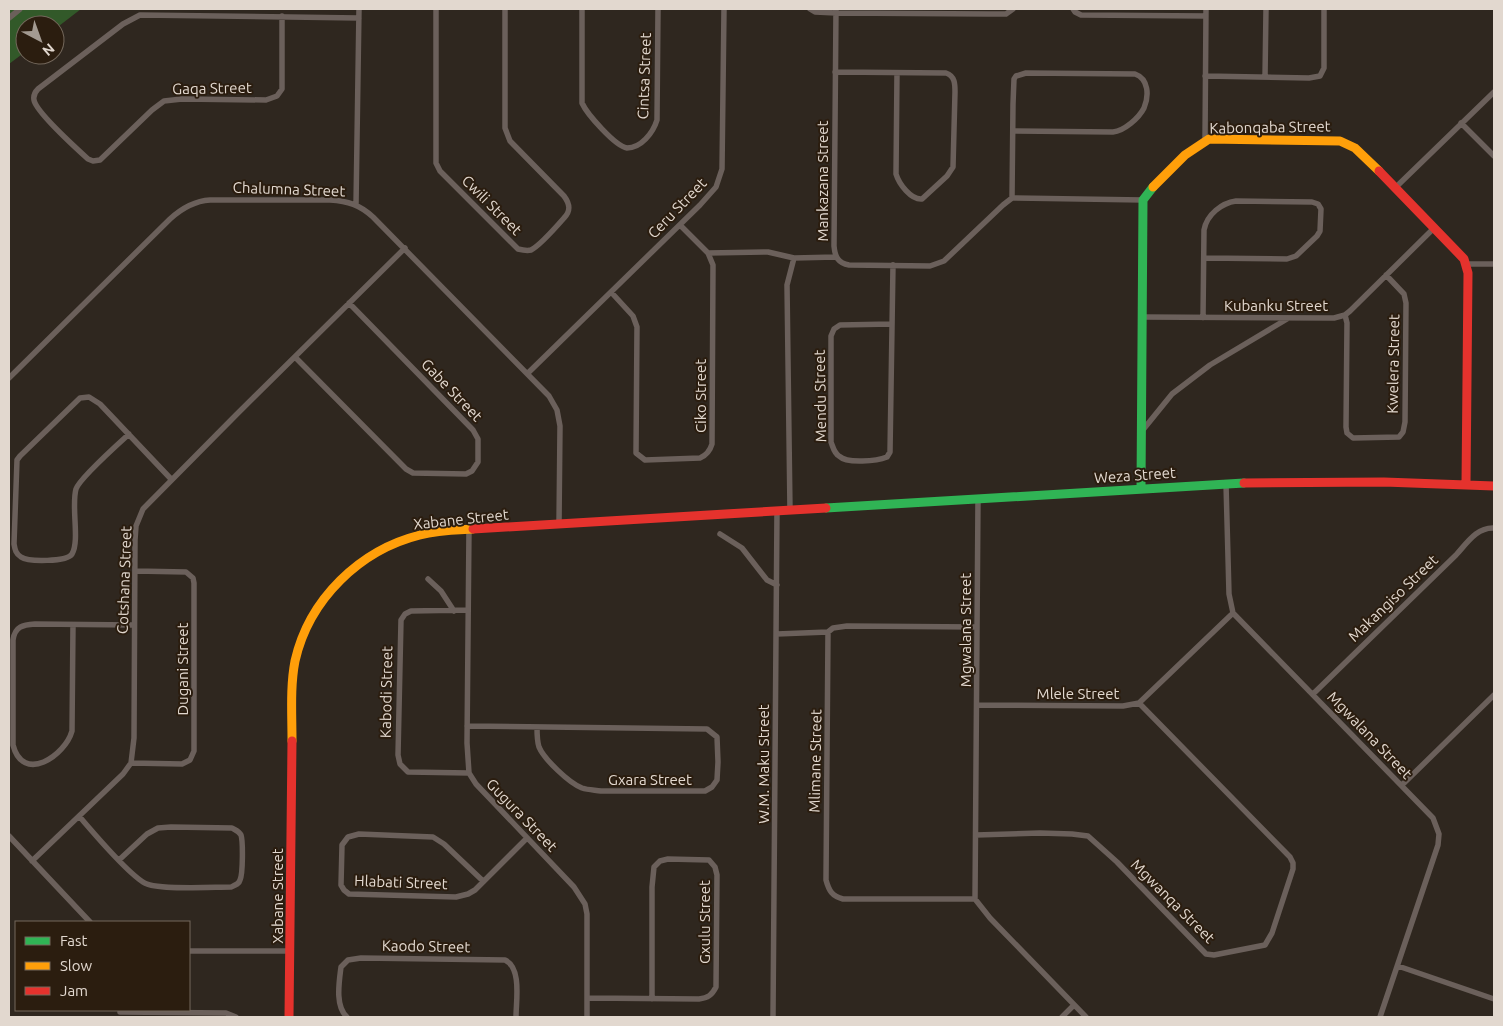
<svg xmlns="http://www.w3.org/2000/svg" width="1503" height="1026" viewBox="0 0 1503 1026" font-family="Ubuntu,sans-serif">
<rect width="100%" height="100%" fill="#2f271f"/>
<path fill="#325929" d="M9 9H81L55 29V25H25V52L9 64Z"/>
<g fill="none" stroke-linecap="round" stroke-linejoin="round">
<path stroke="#6b605b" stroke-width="5.5" d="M436 9V163L440 171 518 249C522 250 527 251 531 250 539 246 557 226 564 218 571 211 570 204 564 196L510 141 505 128V9
M582 9V103C587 114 615 146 627 148 641 148 653 133 657 120L658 9
M810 9 815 12 836 13 989 14H1006L1013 9
M836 9 834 246C835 257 838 263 849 265L930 266 944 261 1003 205 1012 198 1143 200
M1073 9 1075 12 1081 15 1206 16
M282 16V89L277 96 266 100 182 99 164 101 152 110 100 160 93 161 88 159C77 149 36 112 34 100 33 95 35 92 38 89L123 24 140 15 359 18
M9 18 20 9
M835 72 946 73C955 76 955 84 955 92L953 167 947 176 922 199C911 200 899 184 896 174L897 73
M1205 76 1309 78 1320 76 1324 68V9
M1265 77 1266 9
M1461 123 1494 156
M1205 140 1206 9
M1395 188 1494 92
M1012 198 1013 104 1014 79 1016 76 1026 73 1135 74C1149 79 1149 96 1144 108 1139 118 1124 131 1113 132L1013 131
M356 205 359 9
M708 253 768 252 794 258 836 257
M1467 264H1494
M611 292 633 316 637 327 636 453 645 460 700 458C707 455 710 451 712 444L713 265 708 253 680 225
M1345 315 1347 323 1346 427 1347 433 1353 438 1399 437 1403 432 1405 422 1406 303 1404 294 1386 275
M1142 317 1334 318 1345 315 1350 311 1434 228
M1203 318 1204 230C1207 214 1222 203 1236 201L1312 202 1318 204 1321 209 1320 231 1317 236 1296 256 1287 259 1204 258
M892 324 840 325 834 329 831 336V442C833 447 834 453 839 456 847 464 877 461 887 457L890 452 893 265
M295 357 406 469 413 473 466 474 472 471 478 462V439L473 430 349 303
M528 373 700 205 716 187 722 169 724 9
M9 378 170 219C182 208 194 201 210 200H330C348 201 360 205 373 217L549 396 557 410 560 426 559 524
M1142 431 1172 394 1210 365 1287 319
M129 434C118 444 79 479 76 489 71 506 80 541 72 554 67 562 28 562 21 557 16 554 15 550 14 544L17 460 20 456 80 398 89 397 100 404 171 479
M1226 484 1229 594 1233 613 1433 818 1439 834 1438 845 1380 1017
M978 499 975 899 990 918 1086 1017
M790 510 787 285 794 258
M469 529 467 743 469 773 476 784 574 887 585 904 587 914V1017
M720 534 742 548 767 580 777 585
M428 579 441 591 454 611
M468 610 411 611 405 614 401 620 398 755 400 764 408 772 469 773
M73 625 72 731C65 756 23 784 13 745V640C15 626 23 625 35 624L134 625
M777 634 828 632
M1313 694 1456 555C1467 543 1477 527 1494 528
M977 705 1123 706 1139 703 1233 613
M467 726 707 729 717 737 718 762 717 780 712 787 705 791H601C595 790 588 790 582 788 569 783 544 759 539 747 537 741 537 733 537 727
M131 763 182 764 190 760 194 751V583L193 578 186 572 135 571
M1402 785 1494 695
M79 816C92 831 131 878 147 884 161 890 213 887 231 887 236 885 239 884 240 880 243 874 243 841 241 835 239 831 235 830 232 828L171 827 158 828 147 834 119 860
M976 835 1040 833 1072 834 1088 836 1117 862 1206 954 1214 955 1265 945 1272 933 1293 869V863L1290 857 1139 703
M9 836 90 922
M32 861 123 774 131 763 134 738 135 540 136 526 143 509 236 415 405 248
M483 881 444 844 433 837 359 834 348 837 342 845 341 885 344 890 349 894 456 897 468 894 475 890 527 838
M975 899H843C832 896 829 891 826 880L828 632 833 628 847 626 977 627
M189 951H290
M1398 966 1494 999
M587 998 699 999C708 998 712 995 716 987L717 875 715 867 709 860 668 859 660 861 654 867 652 887V999
M120 1012 226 1013 236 1017
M347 1017C335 1006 339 983 341 967L348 960 361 958 505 960C522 968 516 1001 516 1017
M773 1017 777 511
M1062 1017 1074 1005"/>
<path stroke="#30b455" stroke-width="9" d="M1141 488 1143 200 1153 187
M826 508 1244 483"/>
<path stroke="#ff9f0a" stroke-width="9" d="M1153 187 1185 155 1209 139 1340 141 1355 148 1379 171
M292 741C292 714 290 687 295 661 309 599 360 550 420 535 438 530 455 530 473 529"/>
<path stroke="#e5322d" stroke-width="9" d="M1379 171 1464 259 1468 273 1466 484
M1244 483 1384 482 1494 486
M473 529 826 508
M289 1017 292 741"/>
</g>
<g text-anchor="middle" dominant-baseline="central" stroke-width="4" stroke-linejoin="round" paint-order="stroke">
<g font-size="15" fill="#e2d8cf" stroke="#2b1d0f">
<text transform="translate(644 76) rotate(-88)">Cintsa Street</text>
<text transform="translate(212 88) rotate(-1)">Gaqa Street</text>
<text transform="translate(1270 127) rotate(-1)">Kabonqaba Street</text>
<text transform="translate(822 181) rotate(-90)">Mankazana Street</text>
<text transform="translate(289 189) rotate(2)">Chalumna Street</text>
<text transform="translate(492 205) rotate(45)">Cwili Street</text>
<text transform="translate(677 208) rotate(-46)">Ceru Street</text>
<text x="1276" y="305">Kubanku Street</text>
<text transform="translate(1393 364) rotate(-89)">Kwelera Street</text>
<text transform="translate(452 390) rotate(46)">Gabe Street</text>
<text transform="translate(700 396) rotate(-90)">Ciko Street</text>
<text transform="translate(820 396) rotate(-91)">Mendu Street</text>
<text transform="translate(1135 475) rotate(-4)">Weza Street</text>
<text transform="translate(461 519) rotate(-6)">Xabane Street</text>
<text transform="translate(124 580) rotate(-88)">Cotshana Street</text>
<text transform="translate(1393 598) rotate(-44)">Makangiso Street</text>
<text transform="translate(965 630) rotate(-90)">Mgwalana Street</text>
<text transform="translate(182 669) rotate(-90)">Dugani Street</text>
<text transform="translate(386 692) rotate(-89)">Kabodi Street</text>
<text x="1078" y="693">Mlele Street</text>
<text transform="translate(1370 735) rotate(46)">Mgwalana Street</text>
<text transform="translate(815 761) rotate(-89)">Mlimane Street</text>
<text transform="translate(763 764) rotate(-90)">W.M. Maku Street</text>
<text x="650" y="779">Gxara Street</text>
<text transform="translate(522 815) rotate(46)">Gugura Street</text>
<text transform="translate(401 882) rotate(2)">Hlabati Street</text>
<text transform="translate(277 896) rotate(-90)">Xabane Street</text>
<text transform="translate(1173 901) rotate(45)">Mgwanqa Street</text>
<text transform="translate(704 922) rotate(-90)">Gxulu Street</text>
<text transform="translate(426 946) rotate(1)">Kaodo Street</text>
</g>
</g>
<rect width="1503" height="1026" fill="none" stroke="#e2d8cf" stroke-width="20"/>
<rect x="15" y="921" width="175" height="90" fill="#2b1d0f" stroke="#74685c"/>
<rect x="25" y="937" width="25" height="8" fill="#30b455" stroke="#74685c"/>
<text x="60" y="946" font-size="15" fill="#e2d8cf">Fast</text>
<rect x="25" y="962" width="25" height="8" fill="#ff9f0a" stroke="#74685c"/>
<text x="60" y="971" font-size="15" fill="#e2d8cf">Slow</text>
<rect x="25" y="987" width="25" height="8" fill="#e5322d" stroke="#74685c"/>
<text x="60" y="996" font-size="15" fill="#e2d8cf">Jam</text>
<g transform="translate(40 40) rotate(139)"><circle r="24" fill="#2b1d0f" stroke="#74685c"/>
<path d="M0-4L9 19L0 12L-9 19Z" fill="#a39a91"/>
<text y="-8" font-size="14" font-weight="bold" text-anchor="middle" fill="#e2d8cf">N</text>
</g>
</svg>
